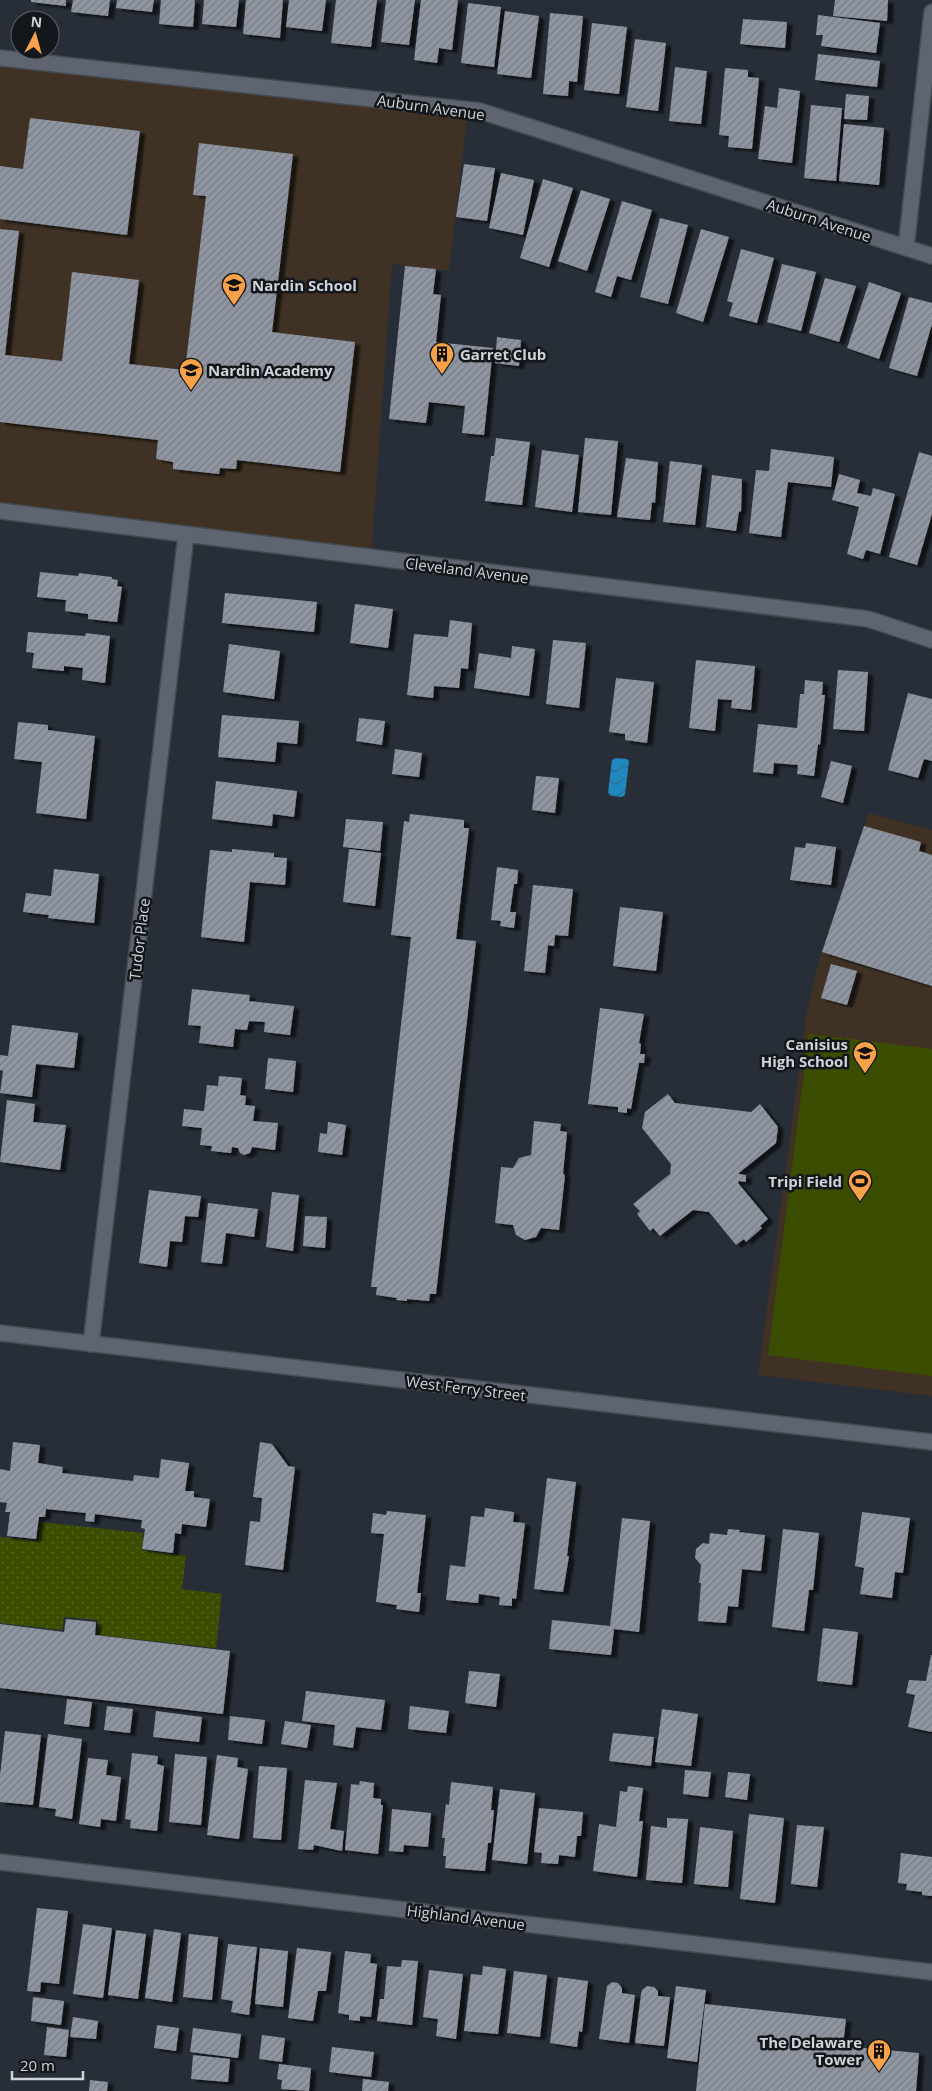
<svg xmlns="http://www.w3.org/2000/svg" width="932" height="2091" viewBox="0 0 932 2091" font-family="'Open Sans',sans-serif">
<defs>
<pattern id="garden-dots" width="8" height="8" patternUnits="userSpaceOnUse" patternTransform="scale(1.25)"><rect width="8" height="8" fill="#3b4d00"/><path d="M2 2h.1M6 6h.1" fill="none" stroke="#566625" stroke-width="1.8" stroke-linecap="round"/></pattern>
<pattern id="water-waves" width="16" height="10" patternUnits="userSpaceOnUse" patternTransform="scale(1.25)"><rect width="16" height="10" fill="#2088bf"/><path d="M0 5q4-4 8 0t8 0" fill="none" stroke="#2a6f93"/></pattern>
<pattern id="building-hatch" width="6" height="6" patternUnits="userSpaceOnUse" patternTransform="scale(1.25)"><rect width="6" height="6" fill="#8f96a2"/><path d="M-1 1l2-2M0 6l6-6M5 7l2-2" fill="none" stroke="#777c85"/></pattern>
<filter id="shadow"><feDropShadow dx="5.5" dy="3" stdDeviation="1" flood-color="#0009"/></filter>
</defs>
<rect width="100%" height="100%" fill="#272e37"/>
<path fill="#3f3224" d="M0 58 468 110 449 271 392 264 371 558 0 511Z
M869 813 932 830V1396L758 1375 807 1011 819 960Z"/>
<path fill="#3b4d00" d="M809 1034 932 1049V1376L768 1355Z"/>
<path fill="url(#garden-dots)" d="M40 1522 143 1533 142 1550 186 1556 182 1589 222 1594 216 1648 97 1635 98 1620 64 1617 62 1630 0 1623V1537L38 1541Z"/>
<path fill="url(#water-waves)" d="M615 758 627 759 629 761 625 795 622 797 611 796 608 793 612 760Z"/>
<path fill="url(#building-hatch)" filter="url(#shadow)" d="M31 0H66V6L31 2Z
M73 0H110L108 16 71 12Z
M117 0H154L152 12 116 8Z
M161 0H195L193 27 159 24Z
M204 0H239L236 27 202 24Z
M246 0H283L280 38 243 34Z
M289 0H326L322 31 286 27Z
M336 0H377L371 47 331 43Z
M386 0H415L409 45 381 42Z
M421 0H458L452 50 439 48 437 63 414 60Z
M835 0H888L887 21 833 16Z
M468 3 501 7 494 67 461 63Z
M505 11 539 16 531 78 497 74Z
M550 13 583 16 577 82 569 81 568 96 543 94Z
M818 15 880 23 876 53 821 46 823 35H816Z
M743 19 787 22 785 48 740 44Z
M592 23 627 27 619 94 584 90Z
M635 39 666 43 658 111 626 107Z
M818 54 880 61 877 87 815 80Z
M675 67 707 71 701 124 669 121Z
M725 68 748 70V77L759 78 752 149 728 147 729 136 719 135Z
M779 88 800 91 792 163 758 159 765 106 777 108Z
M846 94 869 96 867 120 844 119Z
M811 105 842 108 836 181 804 178Z
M30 118 140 131 127 235 0 219V166L23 169Z
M844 124 884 128 879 185 839 181Z
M199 143 293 154 272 332 355 342 340 472 237 460 236 469 220 468 219 474 173 469V462L156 459 158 440 0 422V229L19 231 5 355 62 361 72 272 139 280 129 364 185 370 206 196 193 195Z
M464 164 495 168 487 221 456 217Z
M501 173 534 180 523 235 489 228Z
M543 179 573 188 549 267 520 258Z
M581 190 610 199 587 271 558 261Z
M622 201 652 210 631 280 617 276 611 297 595 292Z
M660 218 688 225 668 304 640 297Z
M701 229 729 237 703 322 676 313Z
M741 249 774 258 757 323 729 316 733 303 727 301Z
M782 264 816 272 801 331 767 322Z
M405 266 436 269 433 294 441 295 436 342 493 348 484 435 462 433 465 406 429 402 426 423 389 419Z
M825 278 856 286 839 342 809 333Z
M869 282 901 293 879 359 847 348Z
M909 297 932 303V324L917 376 889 368Z
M497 337 521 340 519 366 495 363Z
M496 438 530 442 522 505 485 501 491 456H494Z
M585 438 618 441 611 515 578 512Z
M771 449 834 457 831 487 788 482 781 537 749 533 756 470 769 471Z
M542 450 579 455 572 512 535 507Z
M919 452 932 456V514L917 565 889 557Z
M626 458 658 462 655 503 652 502 650 520 617 517Z
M670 461 702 465 695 525 663 522Z
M839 474 860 480 857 493 871 496 873 488 895 494 880 554 866 550 863 559 847 554 859 507 832 500Z
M712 475 742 479 741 512 739 511 736 531 706 527Z
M40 572 78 576 79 573 112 577V579L118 580 117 586 122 587 117 622 88 619V614L65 611 66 600 37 597Z
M225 593 317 602 314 632 222 623Z
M355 604 393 609 388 648 350 643Z
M450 620 472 623 468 669 461 668 459 688 434 686 433 698 407 695 414 634 448 637Z
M28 632 85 636 86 633 110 636 105 683 82 680 83 668 64 666V671L32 668 34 653 26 652Z
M553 640 586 643 579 708 546 704Z
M229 644 280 651 274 699 223 692Z
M512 646 535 649 529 696 474 688 479 653 511 658Z
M696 660 755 666 751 710 731 708 732 700 718 699 715 731 689 728Z
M838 670 868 672 864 731 833 729Z
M616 678 654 682 647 743 625 740V734L609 732Z
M805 680 823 682 822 695H825L820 745 818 744 814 776 797 774 798 765 774 763 773 774 753 772 758 724 797 728 800 694H804Z
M908 693 932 699V761L924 759 918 778 888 770Z
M222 715 299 721 297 744 277 742 275 762 218 757Z
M359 718 385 721 382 745 356 741Z
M18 722 48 725V730L95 736 86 819 36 813 42 762 14 759Z
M395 749 422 753 419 777 392 774Z
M831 761 852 766 843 803 821 797Z
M536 776 559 778 555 813 532 810Z
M216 781 297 791 294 817 273 814 272 826 212 819Z
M410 814 464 820V828H469L456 939 476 941 436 1294H430L429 1301 407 1299V1301L396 1300 397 1298 376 1295 377 1287H371L411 937 391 935 404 821 409 822Z
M346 819 383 822 380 851 343 847Z
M864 826 921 842 919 851 932 855V986L822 952Z
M806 843 836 847 831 885 790 880 795 847 805 848Z
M232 849 274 853V857L287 858 285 885 250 882 244 942 201 937 210 850 232 852Z
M349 849 381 853 375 906 343 902Z
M497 867 518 870 517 884H514L510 912H516L514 928 500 926 501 921 491 920Z
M54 869 99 874 94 923 48 918 49 915 23 912 26 893 51 896Z
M533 885 573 889 568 936 555 935 554 946 548 945 545 973 524 971Z
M620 907 663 912 656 971 613 966Z
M831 964 857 971 847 1005 821 998Z
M192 989 250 995 249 1001 294 1006 290 1035 264 1032 265 1022 249 1021 247 1030 235 1029 233 1047 199 1043 201 1026 188 1025Z
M600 1008 644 1014 639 1043 641 1044 640 1054H645L644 1063H639L631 1109 627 1108V1113L618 1112V1107L588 1104Z
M12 1025 78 1033 74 1068 36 1064 32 1097 0 1093 3 1071 0 1070V1055L8 1056Z
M268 1058 296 1061 293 1092 265 1089Z
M219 1076 242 1078 240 1095 246 1096 245 1105 255 1106 253 1121 278 1123 275 1150 252 1147 250 1153 244 1155 240 1153 238 1148 232 1147 231 1153 211 1151 212 1146 200 1145 202 1128 182 1126 184 1109 204 1111 207 1085 218 1086Z
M668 1094 675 1103 751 1112 760 1104 778 1127 776 1143 739 1173V1174L746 1175V1182L739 1181 738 1183 768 1219 760 1226 762 1228 746 1242 744 1239 736 1245 709 1212 693 1210 660 1236 653 1228 650 1231 637 1214 640 1211 633 1204 670 1174 671 1164 642 1128 645 1112Z
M7 1100 35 1104 33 1122 66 1125 60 1170 0 1162Z
M534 1121 561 1124 560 1131 567 1132 563 1174 565 1175 559 1230 541 1228 536 1237 525 1240 516 1235 513 1225 495 1223 501 1167 513 1168 519 1158 531 1155Z
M328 1122 346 1125 342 1155 318 1152 320 1133 327 1134Z
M149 1190 201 1196 198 1217 185 1216 182 1242 170 1241 167 1267 139 1263Z
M272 1192 299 1195 293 1251 266 1247Z
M208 1203 258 1209 254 1237 226 1233 222 1264 201 1262Z
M305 1216 327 1217 325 1248 303 1246Z
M13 1442 40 1445 38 1463 63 1467 62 1473 133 1481 134 1475 159 1478 161 1459 189 1463 185 1491H194V1497L210 1499 206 1527 182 1524 181 1534 175 1533 173 1553 142 1549 145 1529 141 1528 142 1520 95 1514 94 1522 85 1521 86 1513 46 1509 45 1517H39L36 1539 7 1536 10 1512H5L7 1503 0 1502V1469L10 1471Z
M260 1442 272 1444 288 1466 295 1467 283 1570 245 1565 250 1521 260 1522 262 1498 253 1497Z
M547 1478 576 1482 567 1556H569L563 1592 534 1589Z
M485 1508 514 1512 513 1522 525 1523 516 1599 512 1598V1606L499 1605 500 1597 479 1594 478 1603 446 1600 450 1565 465 1567 471 1516 484 1517Z
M387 1511 426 1515 417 1593H421L419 1612 396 1609 397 1605 376 1602 384 1534 371 1533 373 1513 386 1515Z
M862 1512 910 1518 903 1573 895 1572 892 1598 860 1594 864 1568 855 1566Z
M622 1518 650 1521 639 1632 614 1629 611 1655 549 1649 552 1620 610 1626Z
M728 1529 740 1530 739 1532 765 1535 761 1571 742 1569 738 1607 728 1606 726 1623 698 1621 701 1583H699L701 1565 695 1558 696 1549 703 1543 709 1544 710 1533 727 1535Z
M783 1529 819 1533 813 1590H809L804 1631 772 1627Z
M66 1619 96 1622 95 1635 230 1651 223 1714 0 1688V1624L64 1632Z
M823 1628 858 1632 852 1685 817 1681Z
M931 1655H932V1732L908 1727 915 1695 906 1693 909 1680 926 1681Z
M469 1671 500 1674 496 1707 465 1703Z
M306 1691 385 1700 381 1730 356 1727 353 1748 333 1745 335 1725 302 1721Z
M67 1699 92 1702 89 1727 64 1724Z
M107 1706 133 1709 130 1733 104 1730Z
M410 1706 449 1711 446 1733 408 1729Z
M662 1709 698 1714 691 1766 655 1762Z
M156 1711 202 1717 199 1742 153 1737Z
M230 1716 265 1720 262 1744 228 1740Z
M285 1721 311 1725 307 1748 281 1744Z
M5 1731 41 1735 33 1805 0 1802V1775Z
M613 1733 654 1737 651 1766 609 1761Z
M48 1734 82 1739 72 1819 55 1816 56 1809 39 1807Z
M132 1753 158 1756 157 1764 164 1766 157 1831 130 1828 131 1820 125 1819Z
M175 1754 207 1757 201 1825 169 1822Z
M217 1755 238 1758 237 1767 248 1769 239 1839 207 1835Z
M88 1758 108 1760 106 1775 121 1777 116 1821 101 1819 100 1827 79 1824Z
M259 1766 287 1768 281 1840 253 1838Z
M685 1770 711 1772 708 1797 683 1794Z
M728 1772 750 1774 747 1800 725 1797Z
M305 1780 337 1783 330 1829 344 1831 342 1851 314 1845 313 1850 298 1849Z
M360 1781 374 1783 373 1798 381 1799V1805H383L378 1854 345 1850 351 1784 359 1785Z
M451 1782 493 1787 491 1810H494L491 1843H488L485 1871 445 1868 446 1856H443L445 1838H442L446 1804 449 1805Z
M628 1786 643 1788 639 1821H643L637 1877 593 1871 599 1824 616 1827 620 1791 627 1792Z
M500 1789 535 1793 527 1864 492 1860Z
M539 1808 583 1812 581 1836H577L575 1857 559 1855 558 1864 541 1863 542 1853 534 1852Z
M392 1809 431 1813 428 1847 404 1845 403 1852 389 1851Z
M749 1814 784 1818 775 1903 740 1899Z
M667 1818 688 1819 682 1883 646 1880 651 1826 667 1828Z
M797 1825 824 1827 817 1887 791 1884Z
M700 1827 733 1831 728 1887 694 1884Z
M901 1853 932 1857V1896L922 1895V1892L906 1890 907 1884 898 1883Z
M37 1908 68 1911 59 1984 41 1982 40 1992 27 1991Z
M83 1924 112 1928 103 1998 73 1994Z
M154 1929 181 1933 172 2002 145 1998Z
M116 1930 146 1934 138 1999 108 1995Z
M189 1934 218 1937 212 2000 183 1997Z
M228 1944 257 1947 249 2015 231 2012 233 2001 221 1999Z
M260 1948 288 1951 283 2007 255 2004Z
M297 1948 331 1952 326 1991H318L313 2021 288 2018Z
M345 1951 371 1954 370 1963 377 1964 371 2017 360 2016V2021L349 2020V2015L338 2013Z
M402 1960 418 1961 412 2025 377 2021 380 1999H384L387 1966 401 1967Z
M483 1966 506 1969 498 2034 464 2031 471 1974 482 1975Z
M429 1970 463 1974 456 2039 436 2036 438 2019 423 2017Z
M514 1971 547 1975 540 2037 507 2033Z
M558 1977 588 1981 582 2032 579 2031 577 2047 550 2043Z
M612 1982 618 1983 622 1988V1993L635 1995 629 2043 599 2039 607 1986Z
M647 1986 654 1987 658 1991V1996L670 1997 664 2046 635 2043 641 1994 642 1990Z
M676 1986 706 1990 697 2062 667 2058Z
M33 1997 64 2001 61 2025 31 2021Z
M705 2004 846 2019 843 2046 919 2053 916 2091H696Z
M73 2017 98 2021 96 2039 70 2037Z
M157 2025 179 2028 176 2051 154 2048Z
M47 2027 69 2030 66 2057 44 2055Z
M193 2028 241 2034 238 2058 190 2052Z
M262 2035 285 2038 282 2062 259 2059Z
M332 2047 374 2052 371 2077 329 2072Z
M193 2055 230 2059 228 2082 191 2079Z
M279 2064 311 2068 309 2091 281 2089 282 2080 277 2079Z
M363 2079 389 2082 388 2091H362Z
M90 2080 108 2082 107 2091H89Z"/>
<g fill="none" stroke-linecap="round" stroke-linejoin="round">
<g stroke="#454b53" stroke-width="18">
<path id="minor" d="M0 58 480 111 932 256
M906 248 932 12
M0 511 868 619 932 640
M0 1333 932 1442
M91 1344 186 535
M0 1862 932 1972"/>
</g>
<use href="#minor" stroke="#5e6570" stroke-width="15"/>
</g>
<defs>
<g id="school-pin" transform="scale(1.25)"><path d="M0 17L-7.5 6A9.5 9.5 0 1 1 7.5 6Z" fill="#f7a149" stroke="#13161a"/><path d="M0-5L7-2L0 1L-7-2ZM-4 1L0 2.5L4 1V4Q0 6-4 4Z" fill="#111"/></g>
<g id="building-pin" transform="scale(1.25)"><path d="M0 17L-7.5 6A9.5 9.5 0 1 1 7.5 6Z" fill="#f7a149" stroke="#13161a"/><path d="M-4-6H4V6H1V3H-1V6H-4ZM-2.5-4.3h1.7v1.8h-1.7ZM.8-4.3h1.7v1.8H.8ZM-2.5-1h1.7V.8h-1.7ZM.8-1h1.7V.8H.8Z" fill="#111"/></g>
<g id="stadium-pin" transform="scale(1.25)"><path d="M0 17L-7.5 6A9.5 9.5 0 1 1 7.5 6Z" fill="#f7a149" stroke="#13161a"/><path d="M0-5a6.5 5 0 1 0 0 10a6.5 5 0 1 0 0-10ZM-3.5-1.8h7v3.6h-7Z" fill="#111"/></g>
</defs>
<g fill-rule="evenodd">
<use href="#school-pin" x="234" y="285"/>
<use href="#building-pin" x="442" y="354"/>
<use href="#school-pin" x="191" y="370"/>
<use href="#school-pin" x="865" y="1053"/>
<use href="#stadium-pin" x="860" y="1181"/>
<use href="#building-pin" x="879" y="2051"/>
</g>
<g text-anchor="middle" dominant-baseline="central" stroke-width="5" stroke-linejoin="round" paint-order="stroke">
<g font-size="15" fill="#cfd4da" stroke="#13161a">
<text transform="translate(431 107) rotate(8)">Auburn Avenue</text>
<text transform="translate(819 220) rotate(18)">Auburn Avenue</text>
<text transform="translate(467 570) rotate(7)">Cleveland Avenue</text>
<text transform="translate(139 939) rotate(-83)">Tudor Place</text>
<text transform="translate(466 1388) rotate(7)">West Ferry Street</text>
<text transform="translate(466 1917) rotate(7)">Highland Avenue</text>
</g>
<g font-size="15" font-weight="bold" fill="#cfd4da" stroke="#13161a" text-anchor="start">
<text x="252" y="285">Nardin School</text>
<text x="460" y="354">Garret Club</text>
<text x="208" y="370">Nardin Academy</text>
<text x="848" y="1044" text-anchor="end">Canisius<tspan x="848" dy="17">High School</tspan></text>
<text x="842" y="1181" text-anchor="end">Tripi Field</text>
<text x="862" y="2042" text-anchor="end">The Delaware<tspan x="862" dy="17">Tower</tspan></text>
</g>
</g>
<g transform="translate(35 35) rotate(6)"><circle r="24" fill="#13161a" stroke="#5e6267"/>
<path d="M0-4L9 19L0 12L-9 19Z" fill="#f7a149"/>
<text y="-8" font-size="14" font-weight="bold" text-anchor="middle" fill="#cfd4da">N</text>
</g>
<path d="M12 2071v8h71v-8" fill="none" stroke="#cfd4da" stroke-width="2.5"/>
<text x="20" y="2071" font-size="15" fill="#cfd4da" stroke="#13161a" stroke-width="4" paint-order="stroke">20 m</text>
</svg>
